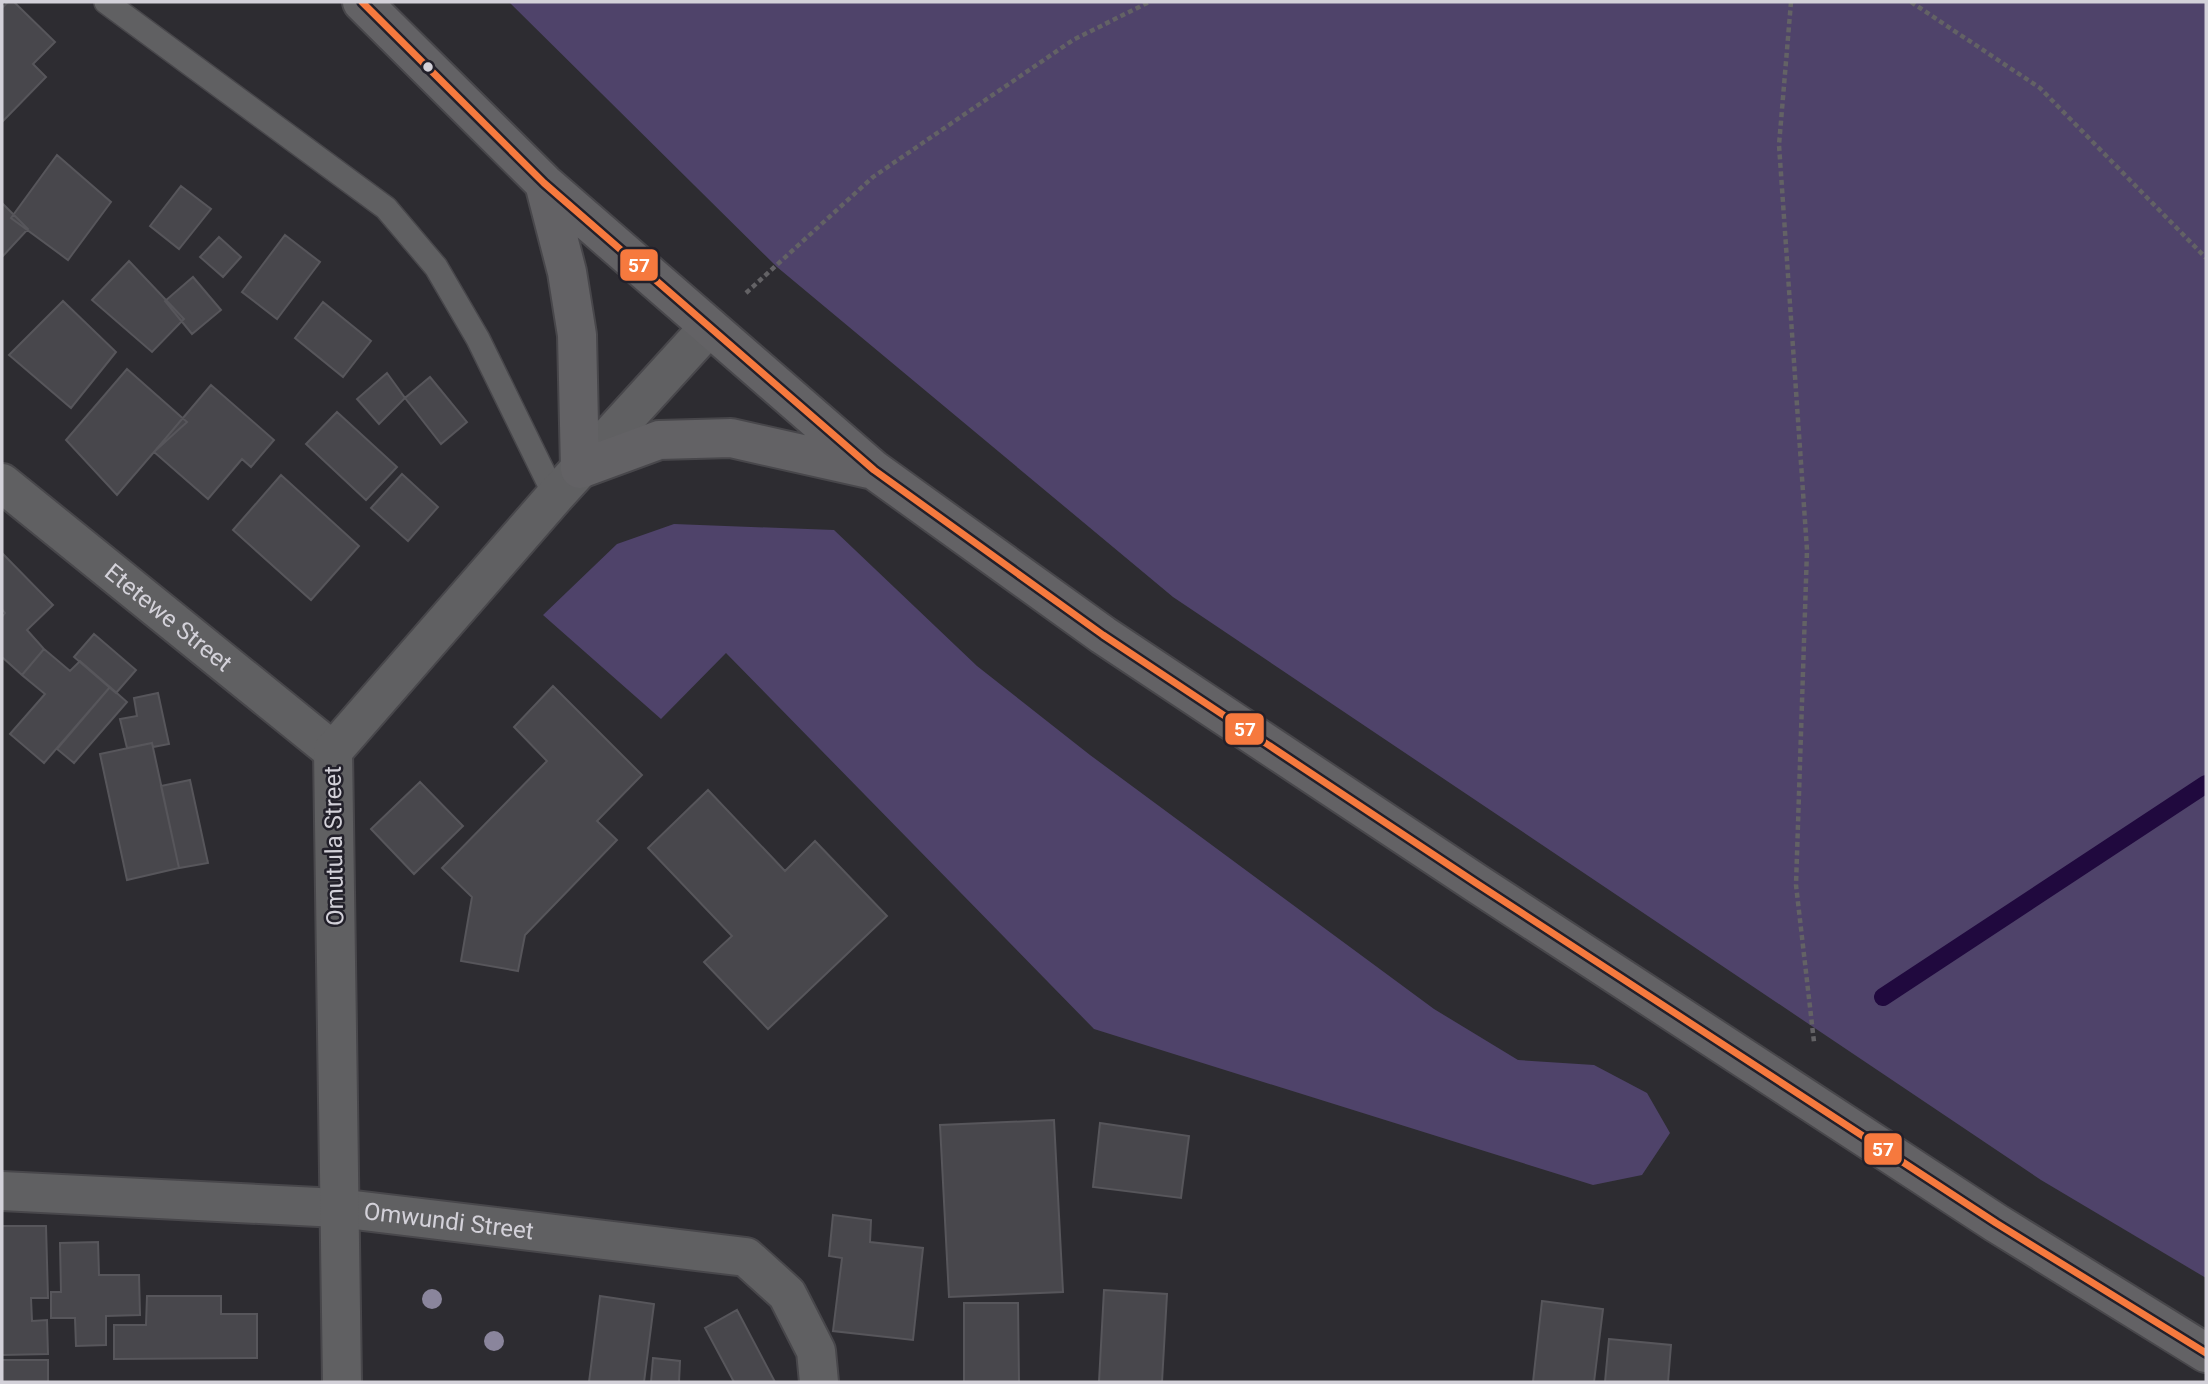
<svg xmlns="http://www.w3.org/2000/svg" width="2208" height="1384" viewBox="0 0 2208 1384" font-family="Roboto,sans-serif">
<rect width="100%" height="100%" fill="#2d2c31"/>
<path fill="#4f436a" d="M509 2H2206V1278L2041 1180 1173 597 777 267Z
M674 524 834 530 977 666 1090 755 1434 1009 1518 1060 1594 1065 1647 1093 1670 1133 1642 1175 1593 1185 1094 1029 726 653 661 719 543 615 617 544Z"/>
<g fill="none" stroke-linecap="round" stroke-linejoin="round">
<path stroke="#20093e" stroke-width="18" d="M1883 997 2206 784"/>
</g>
<path fill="#48474c" stroke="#57565b" stroke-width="2" d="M8 2H14L55 42 33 64 46 77 2 122V8Z
M57 155 111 202 68 260 11 218Z
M181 186 211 209 179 249 150 226Z
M2 203 28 229 2 257Z
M285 235 320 262 277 319 242 292Z
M219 237 241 257 223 277 200 257Z
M129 261 184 319 152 352 92 300Z
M193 277 221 310 192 334 165 301Z
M63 301 116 352 71 408 9 355Z
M323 302 371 341 343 377 295 338Z
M127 369 187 422 154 452 117 495 66 440Z
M387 373 405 398 379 424 357 399Z
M430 377 467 422 441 444 405 398Z
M211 385 274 440 251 467 242 459 208 499 154 452Z
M337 412 397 467 366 500 306 444Z
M402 474 438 507 408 541 371 508Z
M281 475 359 546 311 600 233 530Z
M2 553 53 605 27 630 44 649 22 675 2 657V617L5 613 2 609Z
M94 634 136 670 116 693 74 657Z
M44 649 70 671 80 661 110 687 44 763 10 734 45 694 22 675Z
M553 686 642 775 597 821 617 840 525 935 518 971 461 961 472 897 442 868 547 761 514 727Z
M110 687 127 702 74 763 57 749Z
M158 693 169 744 153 747 152 743 127 748 120 719 137 716 134 698Z
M152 743 179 868 127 880 100 754Z
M190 780 208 863 179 868 161 786Z
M420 782 463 826 414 874 371 829Z
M708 790 785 871 815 841 887 916 768 1029 704 962 732 936 648 848Z
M1054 1120 1063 1292 949 1297 940 1125Z
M1100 1123 1189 1136 1181 1198 1093 1187Z
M833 1215 871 1220 870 1242 923 1248 913 1340 833 1331 842 1258 829 1256Z
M2 1226H46L48 1298H31L32 1321 47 1320 48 1354 2 1355Z
M98 1242 99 1275H139L140 1315 106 1316V1345L76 1346 75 1318H51V1292H61L60 1243Z
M1104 1290 1167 1294 1162 1382H1099Z
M147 1296H221V1314H257V1358L114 1359V1325H146Z
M600 1296 654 1304 644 1382H589Z
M1542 1301 1603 1309 1594 1382H1533Z
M964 1303H1018L1019 1382H964Z
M737 1310 775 1382H734L705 1328Z
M1609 1339 1671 1345 1668 1382H1605Z
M653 1358 680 1361 679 1382H651Z
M2 1360H48V1382H2Z"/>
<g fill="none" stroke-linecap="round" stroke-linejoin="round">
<g stroke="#48474b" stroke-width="26">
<path id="service" d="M106 2 386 208 436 267 478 339 555 496"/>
</g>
<g stroke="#48474b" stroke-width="42">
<g id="minor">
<path id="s1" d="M2 483 333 751"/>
<path id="s2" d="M2 1191 338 1208 746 1257 787 1294 816 1351 819 1382"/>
<path d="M342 1382 333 751 555 496 709 327"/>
</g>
</g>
<g stroke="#48474b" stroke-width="42">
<path id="secondary" d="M362 2 544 183 874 470 1103 635 1476 883 1996 1223 2206 1353
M544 183 567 272 577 335 580 469 659 440 731 438 869 469"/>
</g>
<path stroke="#636265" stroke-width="4.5" stroke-dasharray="5 3.5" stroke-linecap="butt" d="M1791 2 1779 145 1807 550 1796 885 1814 1042
M1911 2 2040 88 2206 258
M746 293 873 177 1073 40 1149 2"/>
<use href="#service" stroke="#606062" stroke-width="23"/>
<use href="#minor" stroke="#606062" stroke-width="38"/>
<use href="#secondary" stroke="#636265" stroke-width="38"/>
<g stroke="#22202a" stroke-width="12">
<path id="bus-1" d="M362 2 544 183 874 470 1103 635 1476 883 1996 1223 2206 1353"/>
</g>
<use href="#bus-1" stroke="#f6793e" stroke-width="7"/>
</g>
<g fill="#8a859c">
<circle cx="432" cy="1299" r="10"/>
<circle cx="494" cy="1341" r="10"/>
</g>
<circle fill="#d3d1d9" stroke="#22202a" stroke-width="2.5" cx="428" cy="67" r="6"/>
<g text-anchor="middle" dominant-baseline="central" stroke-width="5" stroke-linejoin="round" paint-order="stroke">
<g font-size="24" fill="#d3d1d9" stroke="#22202a">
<text stroke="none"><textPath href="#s1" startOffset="214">Etetewe Street</textPath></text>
<text transform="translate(334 846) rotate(-91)">Omutula Street</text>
<text stroke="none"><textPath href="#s2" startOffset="448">Omwundi Street</textPath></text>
</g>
</g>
<g stroke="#22202a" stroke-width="2.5">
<rect x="619" y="248" width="40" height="34" rx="7" fill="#f6793e"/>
<rect x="1224" y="712" width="41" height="34" rx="7" fill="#f6793e"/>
<rect x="1863" y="1132" width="40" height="34" rx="7" fill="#f6793e"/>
</g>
<g font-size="19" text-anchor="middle" font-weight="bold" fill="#fff">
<text x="639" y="272">57</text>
<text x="1245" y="736">57</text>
<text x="1883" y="1156">57</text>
</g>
<rect width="2208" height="1384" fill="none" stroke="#d3d1d9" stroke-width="7"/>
</svg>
